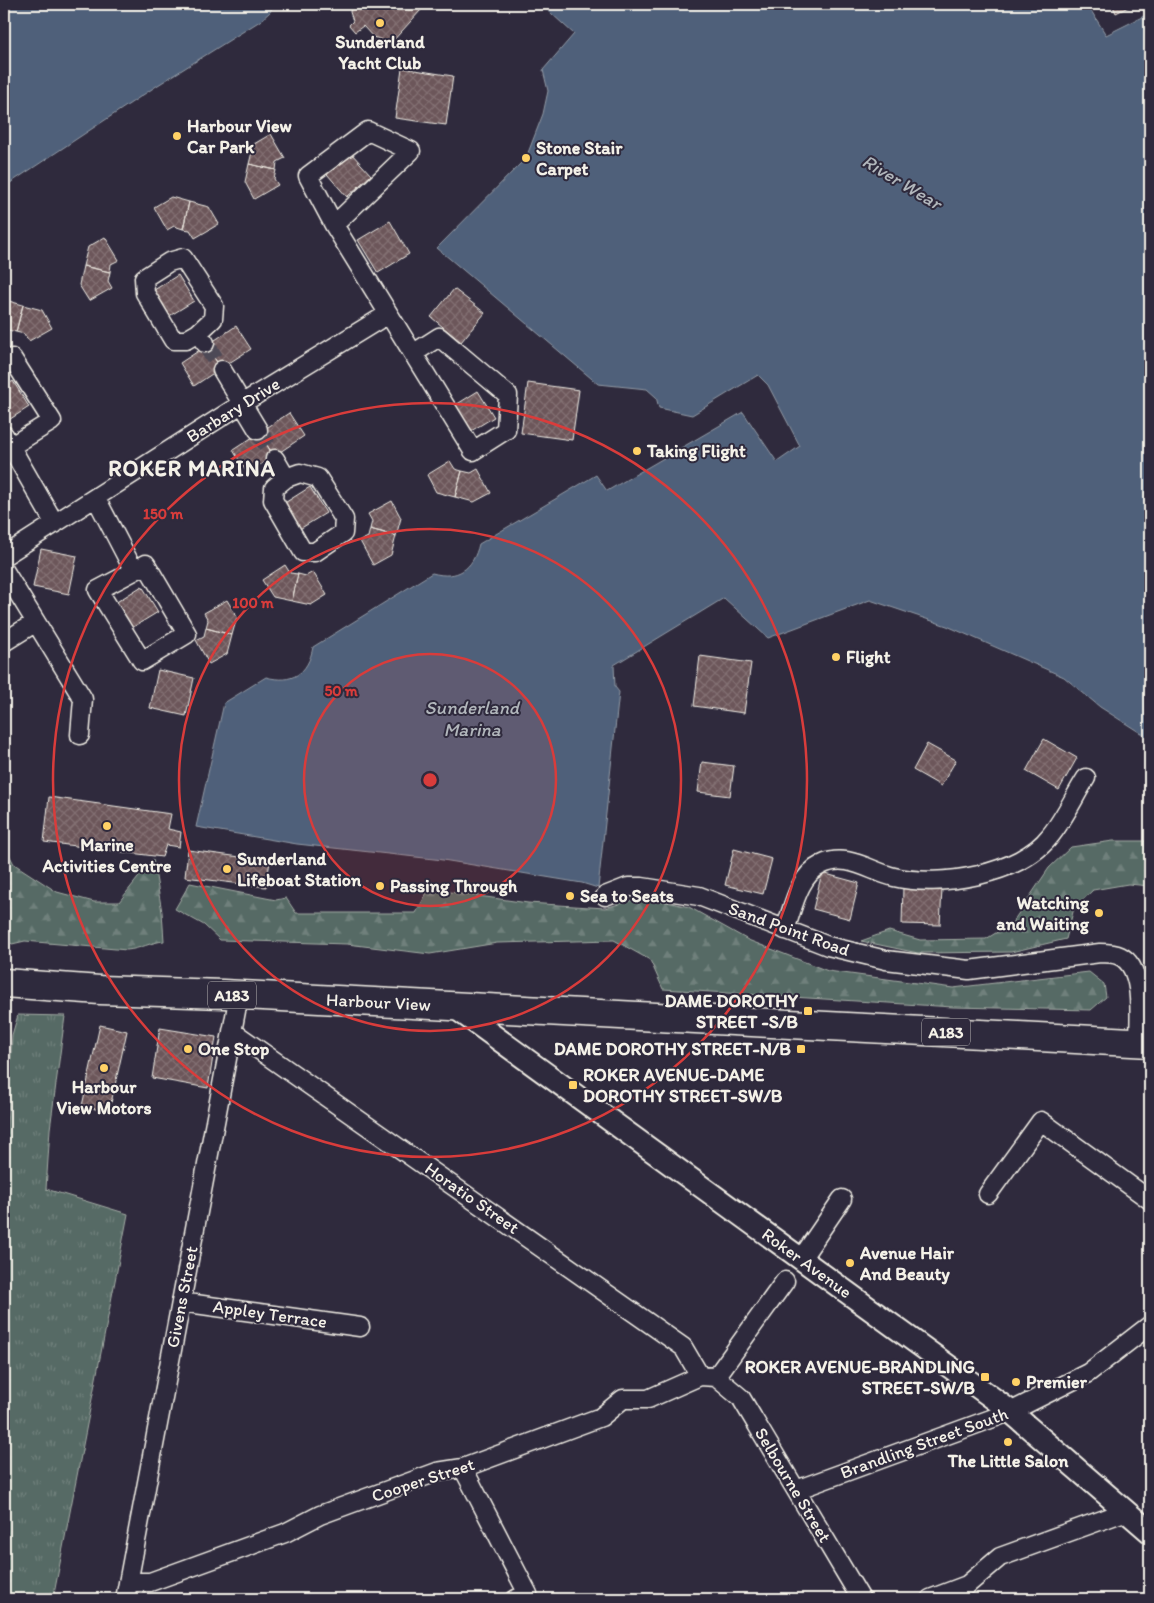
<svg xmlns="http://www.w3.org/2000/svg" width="1154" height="1603" viewBox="0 0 1154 1603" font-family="Itim,sans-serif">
<defs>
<pattern id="grass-tufts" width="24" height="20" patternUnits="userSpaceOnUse" patternTransform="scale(1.25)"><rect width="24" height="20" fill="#566a65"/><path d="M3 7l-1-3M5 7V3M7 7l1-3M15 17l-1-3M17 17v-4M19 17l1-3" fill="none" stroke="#6f807b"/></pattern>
<pattern id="forest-firs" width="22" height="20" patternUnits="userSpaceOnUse" patternTransform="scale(1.25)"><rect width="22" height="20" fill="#566a65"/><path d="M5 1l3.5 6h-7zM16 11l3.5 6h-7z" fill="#6f807b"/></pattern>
<pattern id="building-cross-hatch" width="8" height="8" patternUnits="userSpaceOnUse" patternTransform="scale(1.25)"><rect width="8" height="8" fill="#6c565a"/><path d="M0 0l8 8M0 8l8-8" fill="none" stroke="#826f72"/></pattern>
</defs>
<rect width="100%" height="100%" fill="#2f2a3d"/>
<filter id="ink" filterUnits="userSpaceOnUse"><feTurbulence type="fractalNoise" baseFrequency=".02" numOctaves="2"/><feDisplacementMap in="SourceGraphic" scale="10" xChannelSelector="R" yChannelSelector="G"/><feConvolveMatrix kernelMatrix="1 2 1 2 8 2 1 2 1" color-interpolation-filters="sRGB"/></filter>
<g filter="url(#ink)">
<path fill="url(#grass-tufts)" stroke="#a5aea6" d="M18 1015 65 1016 50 1129 46 1189 128 1214 53 1599H4V1183L12 1035Z"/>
<path fill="url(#forest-firs)" stroke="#a5aea6" d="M1113 841H1150V886L1128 884 1093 890 1074 908 1066 939 1011 952 918 953 861 941 889 931 920 940 986 939 1012 923 1049 868 1071 847Z
M4 845 14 864 57 892 94 902H119L153 859 162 912 164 941C151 942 140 949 127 950L25 941 12 944 4 936Z
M190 883 276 900 286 898 296 913H416L429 889 528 903 605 908 644 897 689 907 748 940 828 971 953 988 1089 972 1104 984 1106 997 1091 1010 953 1007 663 989 650 960 614 940 497 943 430 954 347 944 220 940 204 925 175 909Z"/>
<path fill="#50617a" stroke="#929ba6" d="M4 4H274L270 12 260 21 158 85 4 187Z
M541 4H1087L1106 35 1150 13V739L1100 707 1064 677 947 626 870 600 768 638 724 598 614 665 615 687 619 692 598 888 582 883 443 860 297 844 196 827 224 703 266 677C292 684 308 674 313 647L432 573C458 580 473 569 479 544L596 475 607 491 743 412 777 462 800 446 768 385 758 375 692 415 659 408 656 397 647 389 598 384 437 248 526 158 543 114 548 91 543 70 574 34Z"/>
<path fill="url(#building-cross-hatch)" stroke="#f4f1e8" d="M354 4H414L421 10 391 43 373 37 363 26 355 32 349 25 353 21 350 12 351 5Z
M1112 4H1134L1116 13Z
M402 68 453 76 446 125 395 118Z
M271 134 285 158 277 162 276 170 249 164 254 144Z
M351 153 371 175 347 197 327 174Z
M249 164 276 170 274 179 278 185 254 199 245 182Z
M171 197 189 202 183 229 174 226 167 230 154 207Z
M189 202 209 207 219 224 195 238 190 230 183 229Z
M390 221 409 254 378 273 358 240Z
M105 237 119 260 111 264 110 272 83 266 88 247Z
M83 266 110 272 108 281 112 288 89 301 79 285Z
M178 275 194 301 166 318 151 292Z
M454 289 485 313 461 342 431 317Z
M5 300 23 305 16 332 8 330 4 332Z
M23 305 42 310 52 328 29 341 24 334 16 332Z
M236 326 251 349 221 368 206 346Z
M206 346 221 368 194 386 180 363Z
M13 381 29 407 4 423V387Z
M528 383 579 390 572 440 521 433Z
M478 391 494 417 466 434 451 408Z
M289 413 304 436 274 456 259 433Z
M259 433 274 456 247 473 233 450Z
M450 461 455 469 462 471 455 497 436 492 427 475Z
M478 469 491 493 474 502 455 497 462 471 471 473Z
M310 487 326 513 298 530 283 504Z
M392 501 401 518 396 536 370 529 372 521 368 514Z
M4 507 10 517 4 521Z
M370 529 396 536 391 555 373 565 360 541 368 537Z
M41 549 77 556 69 594 33 587Z
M285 565 290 573 298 574 292 601 273 597 262 580Z
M313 572 327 595 311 605 292 601 298 574 306 576Z
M142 586 158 612 130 629 115 603Z
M227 600 237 617 232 635 206 628 208 620 204 613Z
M206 628 232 635 227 654 209 664 196 640 204 636Z
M700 656 751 663 744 713 694 706Z
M158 670 194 678 186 716 150 708Z
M1044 739 1077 758 1059 790 1026 771Z
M927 744 956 760 941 786 913 770Z
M702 762 734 766 730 796 698 792Z
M49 797 171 814 168 829 181 832 179 847 166 845 162 857 44 842Z
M734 849 772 859 763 894 725 885Z
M188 850 270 861 266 887 185 877Z
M822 873 859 883 850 919 813 909Z
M903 887 942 889 940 925 902 924Z
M100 1025 127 1031 109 1112 82 1106Z
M160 1028 216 1037 208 1088 152 1078Z"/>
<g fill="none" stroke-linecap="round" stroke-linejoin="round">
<path stroke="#4d4857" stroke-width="18" stroke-dasharray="18 9" stroke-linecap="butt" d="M205 343 222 370
M258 430 275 459"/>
<g stroke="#f4f1e8" stroke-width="21">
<path id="minor" d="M334 225 411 151 368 131 308 176 334 225 473 451 506 430 508 395 439 337 414 353
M198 333 213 319 214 306 183 258 169 262 144 278 145 293 173 340H186L198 333 205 343
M4 363 12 358 52 421 10 447
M222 370 258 430
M4 435 55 524
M275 459 286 478
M300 473 318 478 344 519 343 533 315 552H303L273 500 274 488 286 478Z
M96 498 134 571 146 564 187 634 142 661 98 590 134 571
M4 556 243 403 388 314
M4 570 83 699 80 735
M4 642 36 622
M605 896 628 887H642L699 896 828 946 886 960 969 970 1100 953C1106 953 1114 953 1120 956 1145 968 1139 1019 1139 1042
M785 930C793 908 798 876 821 865 847 852 869 871 894 877 939 888 1020 875 1050 836 1064 819 1074 797 1086 778
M232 1031 683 1347 700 1376
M988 1194 1041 1121 1150 1200
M801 1259 842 1199
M181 1302 360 1327
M716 1377 741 1398 861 1599
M716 1377 785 1281
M463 1468 528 1594 516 1599
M796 1490 1010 1412 1088 1373 1150 1325
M128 1582H150L285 1533 320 1515 437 1472 463 1468 601 1417 623 1399H648L700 1376 716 1377
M125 1599 239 995
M930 1599 967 1585 1000 1557 1127 1511"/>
</g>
<g stroke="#f4f1e8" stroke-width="25">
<g id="tertiary">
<path id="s1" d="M454 1007 1005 1407 1150 1532"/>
</g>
</g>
<g stroke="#f4f1e8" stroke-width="31">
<g id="primary">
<path id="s2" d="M4 983 100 990 223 994 1150 1043"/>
</g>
</g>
<use href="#minor" stroke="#2f2a3d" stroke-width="18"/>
<use href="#tertiary" stroke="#2f2a3d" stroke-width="21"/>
<use href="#primary" stroke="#2f2a3d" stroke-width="28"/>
</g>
</g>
<circle cx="430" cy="780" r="126" fill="#d93c3b" fill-opacity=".12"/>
<g fill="none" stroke="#d93c3b" stroke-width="2.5">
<circle cx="430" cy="780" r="126"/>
<circle cx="430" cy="780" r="251"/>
<circle cx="430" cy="780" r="377"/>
</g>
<g fill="#ffd166" stroke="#2f2a3d" stroke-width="2">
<circle cx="380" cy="23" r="5"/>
<circle cx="177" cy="136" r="5"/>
<circle cx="526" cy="158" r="5"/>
<circle cx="637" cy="451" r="5"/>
<circle cx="836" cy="657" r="5"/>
<circle cx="107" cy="826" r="5"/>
<circle cx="227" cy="869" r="5"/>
<circle cx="380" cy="886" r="5"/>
<circle cx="570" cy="896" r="5"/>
<circle cx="1099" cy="913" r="5"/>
<rect x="803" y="1006" width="10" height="10" rx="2.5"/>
<circle cx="188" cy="1049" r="5"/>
<rect x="796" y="1044" width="10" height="10" rx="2.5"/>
<circle cx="104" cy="1068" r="5"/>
<rect x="568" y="1080" width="10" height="10" rx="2.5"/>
<circle cx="850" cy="1263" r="5"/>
<rect x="980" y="1372" width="10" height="10" rx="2.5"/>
<circle cx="1016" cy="1382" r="5"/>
<circle cx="1008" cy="1442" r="5"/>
</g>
<g text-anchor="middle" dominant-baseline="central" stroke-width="4" stroke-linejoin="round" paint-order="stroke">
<g fill="#2f2a3d" stroke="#b9b5b5" stroke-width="1">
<rect x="208" y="981.5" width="48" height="27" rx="4"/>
<rect x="922" y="1018.5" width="48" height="27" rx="4"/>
</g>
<g font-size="16" font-weight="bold" fill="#f4f1e8">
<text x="232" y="995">A183</text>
<text x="946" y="1032">A183</text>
</g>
<g font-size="18" font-weight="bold" fill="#f4f1e8" stroke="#2f2a3d" text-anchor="start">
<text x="380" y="42" text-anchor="middle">Sunderland<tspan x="380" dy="21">Yacht Club</tspan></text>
<text x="187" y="126">Harbour View<tspan x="187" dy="21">Car Park</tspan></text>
<text x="536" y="148">Stone Stair<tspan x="536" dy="21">Carpet</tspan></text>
<text x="647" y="451">Taking Flight</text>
<text x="846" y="657">Flight</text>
<text x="107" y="845" text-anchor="middle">Marine<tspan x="107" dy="21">Activities Centre</tspan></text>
<text x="237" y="859">Sunderland<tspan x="237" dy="21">Lifeboat Station</tspan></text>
<text x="390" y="886">Passing Through</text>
<text x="580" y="896">Sea to Seats</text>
<text x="1089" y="903" text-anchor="end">Watching<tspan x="1089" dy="21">and Waiting</tspan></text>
<text x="798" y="1001" text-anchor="end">DAME DOROTHY<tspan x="798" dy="21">STREET -S/B</tspan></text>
<text x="198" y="1049">One Stop</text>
<text x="791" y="1049" text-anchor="end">DAME DOROTHY STREET-N/B</text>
<text x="583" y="1075">ROKER AVENUE-DAME<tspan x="583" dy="21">DOROTHY STREET-SW/B</tspan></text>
<text x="104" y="1087" text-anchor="middle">Harbour<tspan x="104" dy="21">View Motors</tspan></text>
<text x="860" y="1253">Avenue Hair<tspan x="860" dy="21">And Beauty</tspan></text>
<text x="975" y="1367" text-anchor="end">ROKER AVENUE-BRANDLING<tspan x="975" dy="21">STREET-SW/B</tspan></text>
<text x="1026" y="1382">Premier</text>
<text x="1008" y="1461" text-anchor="middle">The Little Salon</text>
</g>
<g font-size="18" fill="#f4f1e8" stroke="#2f2a3d">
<text transform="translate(233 410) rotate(-32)">Barbary Drive</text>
<text transform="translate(789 929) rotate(20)">Sand Point Road</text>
<text stroke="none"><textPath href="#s2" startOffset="375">Harbour View</textPath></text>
<text transform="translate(472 1198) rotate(35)">Horatio Street</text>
<text stroke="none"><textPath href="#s1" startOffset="436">Roker Avenue</textPath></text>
<text transform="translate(182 1297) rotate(-79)">Givens Street</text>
<text transform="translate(270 1314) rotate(8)">Appley Terrace</text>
<text transform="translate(924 1443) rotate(-20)">Brandling Street South</text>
<text transform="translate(423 1480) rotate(-18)">Cooper Street</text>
<text transform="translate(793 1485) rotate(59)">Selbourne Street</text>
</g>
<g font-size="19" font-style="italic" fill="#b2b7bc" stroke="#2f2a3d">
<text transform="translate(902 182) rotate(31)">River Wear</text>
<text x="472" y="707">Sunderland<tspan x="472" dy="22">Marina</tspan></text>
</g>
<g font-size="22" font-weight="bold" letter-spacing="1" fill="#f4f1e8" stroke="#2f2a3d">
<text x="192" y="468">ROKER MARINA</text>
</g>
</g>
<circle cx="430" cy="780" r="8" fill="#d93c3b" stroke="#2f2a3d" stroke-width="2.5"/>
<g font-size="15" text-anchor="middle" font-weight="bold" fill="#d93c3b" stroke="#2f2a3d" stroke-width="4" stroke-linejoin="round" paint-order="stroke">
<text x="163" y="519">150 m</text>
<text x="253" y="608">100 m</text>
<text x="341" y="696">50 m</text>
</g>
<rect width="1154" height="1603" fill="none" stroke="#2f2a3d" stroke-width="20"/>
<rect x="10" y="10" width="1134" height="1583" fill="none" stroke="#f4f1e8" stroke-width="2" filter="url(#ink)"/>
</svg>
